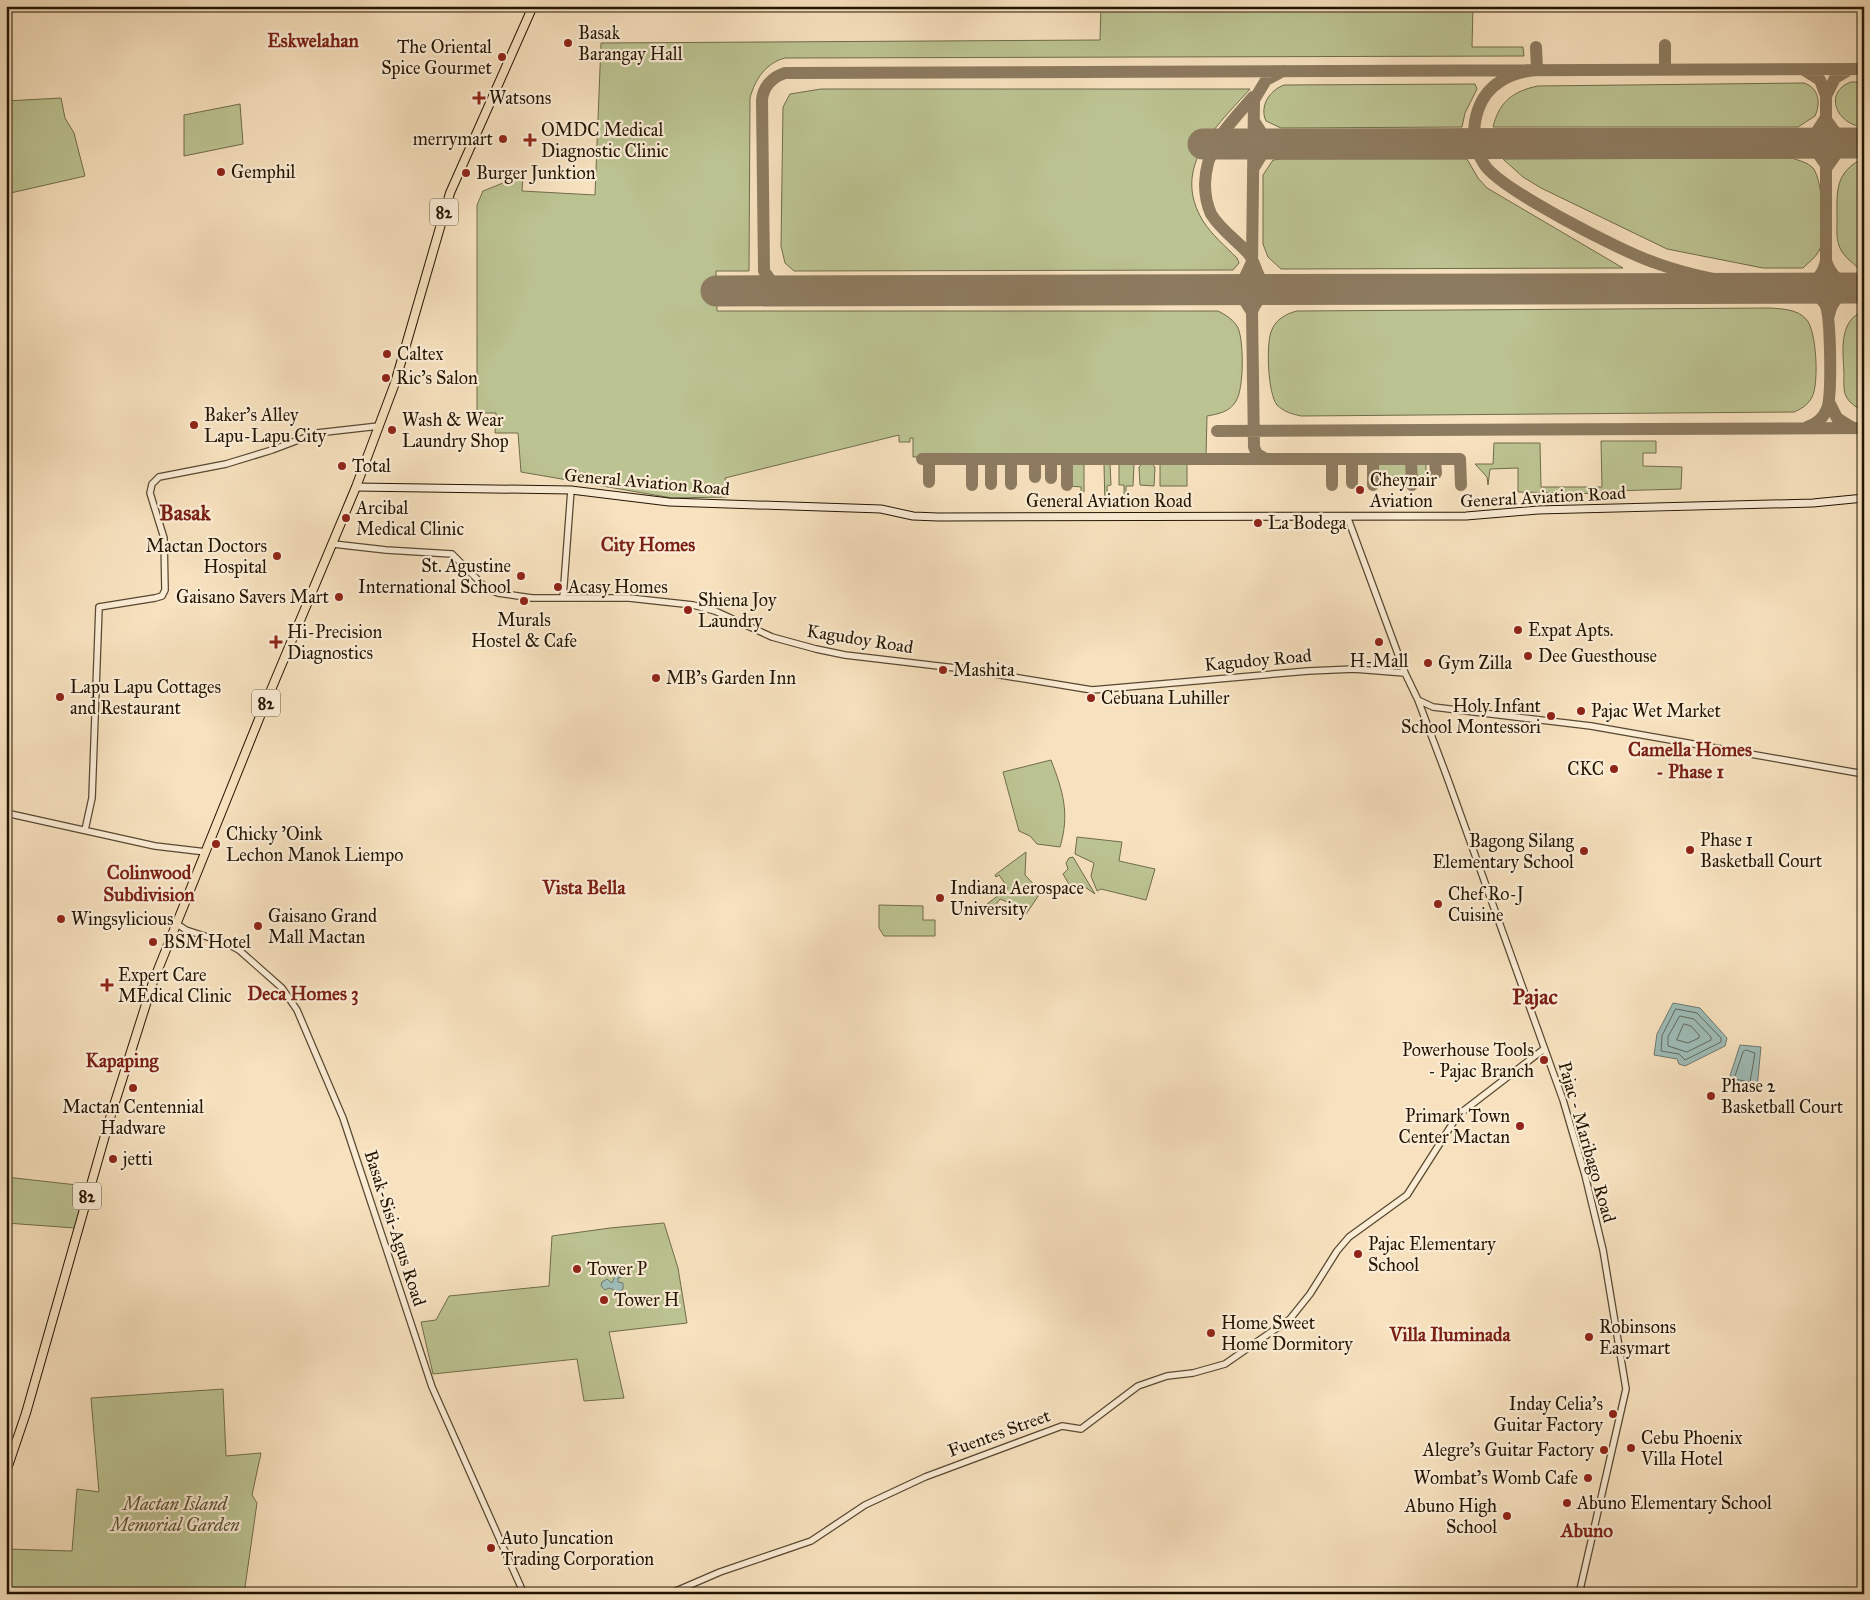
<svg xmlns="http://www.w3.org/2000/svg" width="1870" height="1600" viewBox="0 0 1870 1600" font-family="'IM FELL Great Primer',serif">
<rect width="100%" height="100%" fill="#f7e1be"/>
<filter id="stains"><feTurbulence type="fractalNoise" baseFrequency=".004" numOctaves="4"/><feColorMatrix values="0 0 0 0 .2 0 0 0 0 .09 0 0 0 0 .02 0 0 0 .5 -.17"/></filter>
<radialGradient id="worn" r=".72"><stop offset=".6" stop-color="#630" stop-opacity="0"/><stop offset="1" stop-color="#630" stop-opacity=".3"/></radialGradient>
<path fill="#bcc392" stroke="#706c4a" d="M1101 6H1473L1472 47H1523L1524 56 785 58C766 63 755 79 750 98L749 271H716L717 311H1218C1226 315 1234 320 1238 328 1244 341 1244 389 1236 401 1230 412 1218 414 1207 416L1206 457H913V438H910V442H899V435L725 478 727 497 672 498 521 472 518 433H495L496 413H477V205L483 191 523 175 522 191 595 195 601 43 1100 40Z
M1851 82H1864V127C1836 125 1823 92 1851 82Z
M1804 83C1819 88 1821 103 1815 116L1798 127H1493C1499 102 1513 91 1538 86Z
M1475 84 1477 89 1465 113 1462 127 1281 128 1266 121C1259 106 1270 90 1284 85Z
M821 89H1250C1217 126 1170 167 1203 221 1212 235 1225 246 1237 258L1239 263 1233 270 794 271 785 263 781 246 783 107 790 94Z
M61 98 65 118 74 133 85 176 6 194V101Z
M240 104 243 144 184 156V115Z
M1792 158C1800 161 1807 162 1813 168 1823 180 1826 237 1819 251 1815 258 1808 263 1803 268H1763L1667 249 1541 188 1523 177 1503 159Z
M1864 158V268H1858C1851 261 1844 257 1840 248 1836 240 1837 230 1837 221 1837 192 1834 172 1864 158Z
M1281 159H1467L1478 178 1487 188 1623 268 1281 269 1268 257 1263 244V175L1273 160Z
M1770 308C1782 309 1797 309 1806 319 1817 330 1819 385 1812 397 1808 405 1801 409 1794 412L1301 416C1292 414 1284 412 1277 405 1268 394 1266 346 1271 332 1275 320 1285 314 1297 311Z
M1864 311V411C1857 408 1849 403 1846 396 1843 390 1844 380 1844 373 1843 352 1838 320 1864 311Z
M1601 441H1656V453H1643V466L1682 467 1681 489 1611 491 1610 494 1518 492V468L1490 469 1488 485 1487 477 1475 464H1493L1494 443H1540L1541 487H1602Z
M1376 462 1408 463 1410 485 1376 486Z
M1416 462H1426V485H1414L1413 466Z
M1069 464H1084V492H1081V487L1069 486Z
M1104 464H1110L1111 485 1107 486 1108 506H1124V485H1119V464H1134L1133 486H1126V508H1105Z
M1142 464H1152L1155 467 1154 486 1140 485 1139 467Z
M1160 464H1187V486H1160Z
M1051 760C1063 791 1070 814 1060 847L1037 844 1030 836 1019 831 1003 772Z
M1077 837 1122 842 1119 861 1155 869 1146 900 1101 889 1097 891 1091 876 1094 863 1075 854Z
M1026 852 1025 875 1041 892 1026 914 1018 916 1021 908 1000 899 995 906 987 904 1008 888 999 875 996 877 995 875Z
M1073 857 1095 894 1082 885 1078 890 1070 886 1063 874 1068 869 1066 863 1069 858Z
M879 905 923 906V920H935V936H884L879 928Z
M6 1177 86 1186 75 1228 6 1223Z
M664 1223 678 1268 687 1323 609 1332 624 1398 584 1401 577 1359 433 1374 421 1322 436 1320 449 1296 549 1286 552 1236 610 1228Z
M223 1389 226 1456 261 1453 252 1495 257 1503 244 1594 170 1592 167 1594H7L9 1580 6 1579V1549L72 1551 77 1489 99 1492 91 1398Z"/>
<path fill="#9ebcb7" stroke="#6d796f" d="M1673 1003 1700 1008 1727 1038 1725 1046 1685 1066 1679 1064 1677 1059 1654 1055 1657 1034Z
M1740 1045 1761 1047 1757 1088 1727 1085Z
M616 1265 620 1268 622 1277 618 1278V1282L623 1283V1289L619 1292 609 1288 605 1290 601 1286 602 1282 607 1279 612 1283 615 1276 610 1273 600 1276 599 1270 603 1267 611 1268Z"/>
<g fill="none" stroke-linecap="round" stroke-linejoin="round">
<path stroke="#60685c" stroke-width="1" d="M1676 1009 1697 1013 1721 1038V1042L1685 1060 1679 1054 1661 1051 1662 1036Z
M1680 1016 1694 1019 1711 1037V1040L1687 1052 1668 1046V1037Z
M1684 1024 1691 1026 1699 1035V1038L1688 1043 1677 1040Z
M1746 1050 1755 1053 1750 1082 1734 1079 1743 1052Z"/>
<path stroke="#8d7b60" stroke-width="12" d="M1665 45V69
M1536 47 1537 70C1512 72 1487 83 1478 110 1472 128 1473 147 1484 164 1499 189 1621 251 1653 262 1690 276 1728 282 1767 288
M1826 96 1835 78 1850 69
M1253 97C1229 125 1206 145 1205 184 1205 194 1207 205 1211 214 1220 229 1236 240 1248 253 1260 267 1252 284 1281 290
M1254 121 1264 137 1281 143
M1827 121 1838 136 1855 143
M1798 143 1815 149 1826 165
M1798 143 1814 136 1825 119
M1827 167 1839 150 1855 143
M1253 169 1264 151 1281 143
M1826 261C1831 276 1841 285 1856 288
M1799 288C1814 285 1823 276 1826 261V96L1820 80 1804 70
M1799 288C1810 290 1819 295 1825 304 1831 315 1832 397 1827 409 1823 419 1816 424 1807 427
M1227 290 1245 277 1252 262 1254 100 1266 80 1283 71
M1227 290 1243 298 1252 312
M782 291 774 285 764 271 762 100C763 87 772 77 785 73L1864 69
M1829 315C1832 300 1841 291 1856 288
M1829 402 1837 418 1853 428
M1217 431 1864 428
M922 459H1460L1461 485
M1051 459V478
M1266 459 1257 454 1254 447 1252 312C1257 297 1267 292 1281 290
M1352 460V483
M1373 460V485
M1411 460 1412 485
M1435 460 1436 473
M1035 477V459
M929 482V459
M991 484V459
M1011 484V459
M972 485V459
M1067 485V459
M1332 485V460"/>
<path stroke="#8d7b60" stroke-width="31" d="M1203 144 1864 143
M716 291 1864 288"/>
<g stroke="#584831" stroke-width="8">
<path id="tertiary" d="M1347 516 1405 673 1418 700 1447 777 1563 1100 1585 1175 1603 1250 1626 1389 1579 1594
M333 544 386 550 452 554 487 589 498 593 532 598H629L693 605 715 611 772 637 816 649 845 655 964 669 1092 690 1308 671 1354 669 1405 673
M563 598 571 490
M1418 700 1433 707 1591 726 1864 774
M6 813 155 846 206 852
M85 830 92 798 99 607 155 598 162 596 165 590 164 538 150 493 152 484 159 477 226 464 272 450 317 433 379 426
M177 924 186 930 226 943 239 950 282 988 297 1010 343 1118 432 1387 524 1594
M669 1594 720 1572 811 1541 865 1505 925 1477 1062 1426 1081 1429 1138 1386 1167 1376 1193 1373 1225 1364 1290 1319 1310 1294 1337 1251 1349 1237 1407 1195 1458 1115 1544 1049"/>
</g>
<g stroke="#231502" stroke-width="9">
<path id="secondary" d="M356 487 571 490 669 502 881 509 913 516 938 517 1466 516 1538 510 1813 503 1864 498"/>
</g>
<g stroke="#231502" stroke-width="10">
<path id="primary" d="M6 1472 26 1413 110 1118 153 982 263 709 356 487 395 383 450 193 533 6"/>
</g>
<use href="#tertiary" stroke="#faecd5" stroke-width="5.5"/>
<use href="#secondary" stroke="#faecd5" stroke-width="7"/>
<use href="#primary" stroke="#f7e1be" stroke-width="8"/>
</g>
<g fill="#8f2418" stroke="#faecd5" stroke-width="2">
<circle cx="568" cy="43" r="5"/>
<circle cx="502" cy="57" r="5"/>
<path d="M476.5 90.5h5v5h5v5h-5v5h-5v-5h-5v-5h5z"/>
<circle cx="503" cy="139" r="5"/>
<path d="M527.5 132.5h5v5h5v5h-5v5h-5v-5h-5v-5h5z"/>
<circle cx="221" cy="172" r="5"/>
<circle cx="466" cy="173" r="5"/>
<circle cx="387" cy="354" r="5"/>
<circle cx="386" cy="378" r="5"/>
<circle cx="194" cy="425" r="5"/>
<circle cx="392" cy="430" r="5"/>
<circle cx="342" cy="466" r="5"/>
<circle cx="1360" cy="490" r="5"/>
<circle cx="346" cy="518" r="5"/>
<circle cx="1258" cy="523" r="5"/>
<circle cx="277" cy="556" r="5"/>
<circle cx="521" cy="576" r="5"/>
<circle cx="558" cy="587" r="5"/>
<circle cx="339" cy="597" r="5"/>
<circle cx="524" cy="601" r="5"/>
<circle cx="688" cy="610" r="5"/>
<circle cx="1518" cy="630" r="5"/>
<path d="M273.5 634.5h5v5h5v5h-5v5h-5v-5h-5v-5h5z"/>
<circle cx="1379" cy="642" r="5"/>
<circle cx="1528" cy="656" r="5"/>
<circle cx="1428" cy="663" r="5"/>
<circle cx="943" cy="670" r="5"/>
<circle cx="656" cy="678" r="5"/>
<circle cx="60" cy="697" r="5"/>
<circle cx="1091" cy="698" r="5"/>
<circle cx="1581" cy="711" r="5"/>
<circle cx="1551" cy="716" r="5"/>
<circle cx="1614" cy="769" r="5"/>
<circle cx="216" cy="844" r="5"/>
<circle cx="1690" cy="850" r="5"/>
<circle cx="1584" cy="851" r="5"/>
<circle cx="940" cy="898" r="5"/>
<circle cx="1438" cy="904" r="5"/>
<circle cx="61" cy="919" r="5"/>
<circle cx="258" cy="926" r="5"/>
<circle cx="153" cy="942" r="5"/>
<path d="M104.5 977.5h5v5h5v5h-5v5h-5v-5h-5v-5h5z"/>
<circle cx="1544" cy="1060" r="5"/>
<circle cx="133" cy="1088" r="5"/>
<circle cx="1711" cy="1096" r="5"/>
<circle cx="1520" cy="1126" r="5"/>
<circle cx="113" cy="1159" r="5"/>
<circle cx="1358" cy="1254" r="5"/>
<circle cx="577" cy="1269" r="5"/>
<circle cx="604" cy="1300" r="5"/>
<circle cx="1211" cy="1333" r="5"/>
<circle cx="1589" cy="1337" r="5"/>
<circle cx="1613" cy="1414" r="5"/>
<circle cx="1631" cy="1448" r="5"/>
<circle cx="1604" cy="1450" r="5"/>
<circle cx="1588" cy="1478" r="5"/>
<circle cx="1567" cy="1503" r="5"/>
<circle cx="1507" cy="1516" r="5"/>
<circle cx="491" cy="1548" r="5"/>
</g>
<g text-anchor="middle" dominant-baseline="central" stroke-width="4.5" stroke-linejoin="round" paint-order="stroke">
<g fill="#faecd5" stroke="#645641" stroke-width="1">
<rect x="430" y="198.5" width="28" height="27" rx="4"/>
<rect x="252" y="689.5" width="28" height="27" rx="4"/>
<rect x="73" y="1182.5" width="28" height="27" rx="4"/>
</g>
<g font-size="16" font-weight="bold" fill="#231502">
<text x="444" y="212">82</text>
<text x="266" y="703">82</text>
<text x="87" y="1196">82</text>
</g>
<g font-size="18" fill="#231502" stroke="#faecd5" text-anchor="start">
<text x="578" y="33">Basak<tspan x="578" dy="21">Barangay Hall</tspan></text>
<text x="492" y="47" text-anchor="end">The Oriental<tspan x="492" dy="21">Spice Gourmet</tspan></text>
<text x="489" y="98">Watsons</text>
<text x="541" y="130">OMDC Medical<tspan x="541" dy="21">Diagnostic Clinic</tspan></text>
<text x="493" y="139" text-anchor="end">merrymart</text>
<text x="231" y="172">Gemphil</text>
<text x="476" y="173">Burger Junktion</text>
<text x="397" y="354">Caltex</text>
<text x="396" y="378">Ric's Salon</text>
<text x="204" y="415">Baker's Alley<tspan x="204" dy="21">Lapu-Lapu City</tspan></text>
<text x="402" y="420">Wash &amp; Wear<tspan x="402" dy="21">Laundry Shop</tspan></text>
<text x="352" y="466">Total</text>
<text x="1370" y="480">Cheynair<tspan x="1370" dy="21">Aviation</tspan></text>
<text x="356" y="508">Arcibal<tspan x="356" dy="21">Medical Clinic</tspan></text>
<text x="1268" y="523">La Bodega</text>
<text x="267" y="546" text-anchor="end">Mactan Doctors<tspan x="267" dy="21">Hospital</tspan></text>
<text x="511" y="566" text-anchor="end">St. Agustine<tspan x="511" dy="21">International School</tspan></text>
<text x="568" y="587">Acasy Homes</text>
<text x="329" y="597" text-anchor="end">Gaisano Savers Mart</text>
<text x="698" y="600">Shiena Joy<tspan x="698" dy="21">Laundry</tspan></text>
<text x="524" y="620" text-anchor="middle">Murals<tspan x="524" dy="21">Hostel &amp; Cafe</tspan></text>
<text x="1528" y="630">Expat Apts.</text>
<text x="287" y="632">Hi-Precision<tspan x="287" dy="21">Diagnostics</tspan></text>
<text x="1538" y="656">Dee Guesthouse</text>
<text x="1379" y="661" text-anchor="middle">H-Mall</text>
<text x="1438" y="663">Gym Zilla</text>
<text x="953" y="670">Mashita</text>
<text x="666" y="678">MB's Garden Inn</text>
<text x="70" y="687">Lapu Lapu Cottages<tspan x="70" dy="21">and Restaurant</tspan></text>
<text x="1101" y="698">Cebuana Luhiller</text>
<text x="1541" y="706" text-anchor="end">Holy Infant<tspan x="1541" dy="21">School Montessori</tspan></text>
<text x="1591" y="711">Pajac Wet Market</text>
<text x="1604" y="769" text-anchor="end">CKC</text>
<text x="226" y="834">Chicky 'Oink<tspan x="226" dy="21">Lechon Manok Liempo</tspan></text>
<text x="1700" y="840">Phase 1<tspan x="1700" dy="21">Basketball Court</tspan></text>
<text x="1574" y="841" text-anchor="end">Bagong Silang<tspan x="1574" dy="21">Elementary School</tspan></text>
<text x="950" y="888">Indiana Aerospace<tspan x="950" dy="21">University</tspan></text>
<text x="1448" y="894">Chef Ro-J<tspan x="1448" dy="21">Cuisine</tspan></text>
<text x="268" y="916">Gaisano Grand<tspan x="268" dy="21">Mall Mactan</tspan></text>
<text x="71" y="919">Wingsylicious</text>
<text x="163" y="942">BSM Hotel</text>
<text x="118" y="975">Expert Care<tspan x="118" dy="21">MEdical Clinic</tspan></text>
<text x="1534" y="1050" text-anchor="end">Powerhouse Tools<tspan x="1534" dy="21">- Pajac Branch</tspan></text>
<text x="1721" y="1086">Phase 2<tspan x="1721" dy="21">Basketball Court</tspan></text>
<text x="133" y="1107" text-anchor="middle">Mactan Centennial<tspan x="133" dy="21">Hadware</tspan></text>
<text x="1510" y="1116" text-anchor="end">Primark Town<tspan x="1510" dy="21">Center Mactan</tspan></text>
<text x="123" y="1159">jetti</text>
<text x="1368" y="1244">Pajac Elementary<tspan x="1368" dy="21">School</tspan></text>
<text x="587" y="1269">Tower P</text>
<text x="614" y="1300">Tower H</text>
<text x="1221" y="1323">Home Sweet<tspan x="1221" dy="21">Home Dormitory</tspan></text>
<text x="1599" y="1327">Robinsons<tspan x="1599" dy="21">Easymart</tspan></text>
<text x="1603" y="1404" text-anchor="end">Inday Celia's<tspan x="1603" dy="21">Guitar Factory</tspan></text>
<text x="1641" y="1438">Cebu Phoenix<tspan x="1641" dy="21">Villa Hotel</tspan></text>
<text x="1594" y="1450" text-anchor="end">Alegre's Guitar Factory</text>
<text x="1578" y="1478" text-anchor="end">Wombat's Womb Cafe</text>
<text x="1577" y="1503">Abuno Elementary School</text>
<text x="1497" y="1506" text-anchor="end">Abuno High<tspan x="1497" dy="21">School</tspan></text>
<text x="501" y="1538">Auto Juncation<tspan x="501" dy="21">Trading Corporation</tspan></text>
</g>
<g font-size="18" fill="#231502" stroke="#faecd5">
<text transform="translate(647 482) rotate(5)">General Aviation Road</text>
<text transform="translate(1543 497) rotate(-3)">General Aviation Road</text>
<text x="1109" y="501">General Aviation Road</text>
<text transform="translate(860 639) rotate(9)">Kagudoy Road</text>
<text transform="translate(1258 660) rotate(-5)">Kagudoy Road</text>
<text transform="translate(1587 1142) rotate(74)">Pajac - Maribago Road</text>
<text transform="translate(395 1228) rotate(72)">Basak-Sisi-Agus Road</text>
<text transform="translate(999 1433) rotate(-20)">Fuentes Street</text>
</g>
<g font-size="18" font-style="italic" fill="#595234" stroke="#faecd5">
<text x="175" y="1504">Mactan Island<tspan x="175" dy="21">Memorial Garden</tspan></text>
</g>
<g font-size="19" font-weight="bold" fill="#7a1f14" stroke="#faecd5">
<text x="313" y="40">Eskwelahan</text>
<text x="648" y="544">City Homes</text>
<text x="1690" y="749">Camella Homes<tspan x="1690" dy="22">- Phase 1</tspan></text>
<text x="149" y="872">Colinwood<tspan x="149" dy="22">Subdivision</tspan></text>
<text x="584" y="887">Vista Bella</text>
<text x="303" y="993">Deca Homes 3</text>
<text x="122" y="1060">Kapaping</text>
<text x="1450" y="1334">Villa Iluminada</text>
<text x="1587" y="1530">Abuno</text>
</g>
<g font-size="22" font-weight="bold" fill="#7a1f14" stroke="#faecd5">
<text x="185" y="512">Basak</text>
<text x="1535" y="996">Pajac</text>
</g>
</g>
<rect width="1870" height="1600" fill="none" stroke="#f7e1be" stroke-width="25"/>
<rect x="8" y="8" width="1855" height="1585" fill="none" stroke="#231502" stroke-width="2.5"/>
<rect x="12" y="12" width="1845" height="1575" fill="none" stroke="#231502"/>
<rect width="100%" height="100%" filter="url(#stains)"/>
<rect width="100%" height="100%" fill="url(#worn)"/>
</svg>
